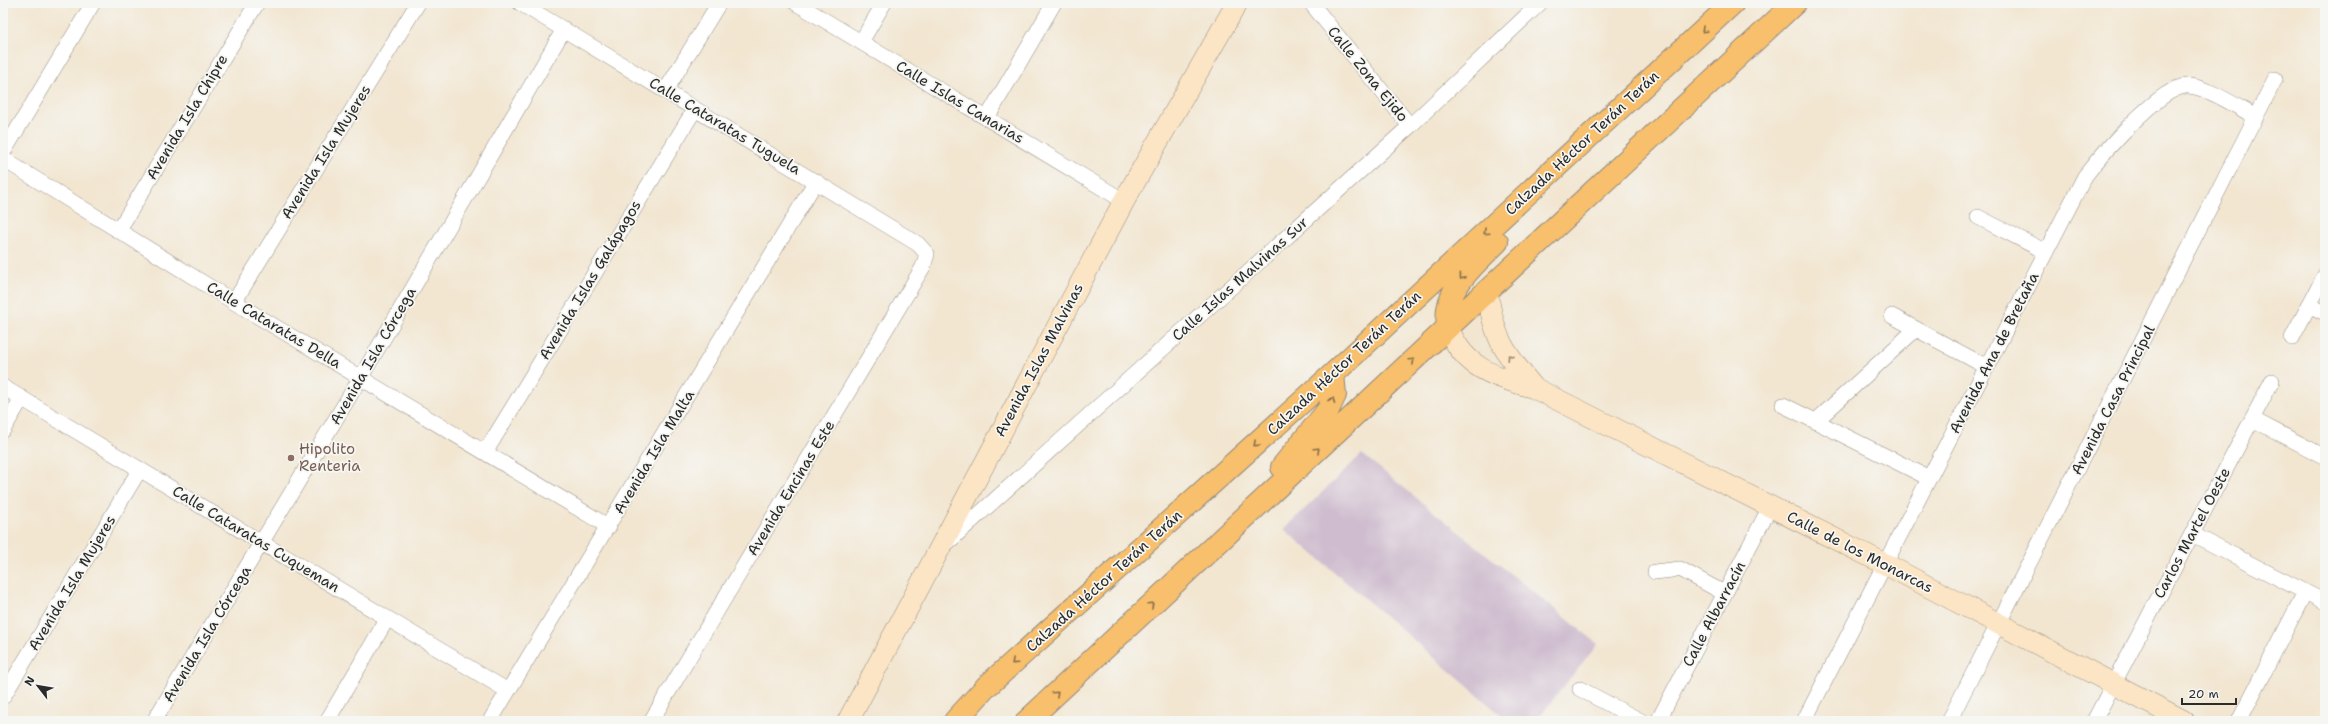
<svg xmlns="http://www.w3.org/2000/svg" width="2328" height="724" viewBox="0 0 2328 724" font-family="'Shantell Sans',sans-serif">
<rect width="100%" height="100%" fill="#f6f6f2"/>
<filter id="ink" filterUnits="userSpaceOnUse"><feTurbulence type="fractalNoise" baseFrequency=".025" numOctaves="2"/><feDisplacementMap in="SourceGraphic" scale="8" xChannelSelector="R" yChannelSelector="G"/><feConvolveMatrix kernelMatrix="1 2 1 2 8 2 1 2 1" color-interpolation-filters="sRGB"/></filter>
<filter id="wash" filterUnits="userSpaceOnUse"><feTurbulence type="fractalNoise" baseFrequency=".012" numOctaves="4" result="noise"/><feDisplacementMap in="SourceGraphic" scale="16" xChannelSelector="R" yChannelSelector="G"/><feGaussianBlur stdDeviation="0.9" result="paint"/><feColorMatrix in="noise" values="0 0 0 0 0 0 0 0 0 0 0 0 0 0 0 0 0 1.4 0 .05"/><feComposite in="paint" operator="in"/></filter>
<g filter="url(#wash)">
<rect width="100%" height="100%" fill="#f2e6d1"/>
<path fill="#cfbdcf" d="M1362 454 1598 644 1536 721H1508L1284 529Z"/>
</g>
<g filter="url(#ink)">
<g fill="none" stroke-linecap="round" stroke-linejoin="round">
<g stroke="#8e887e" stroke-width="16">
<path id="street" d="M520 3 918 244 927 254 923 267 651 721
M796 3 1124 201
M1311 3 1410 126
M861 42 884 3
M666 90 719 3
M987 118 1054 3
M3 153 93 3
M3 159 234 302 609 527
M1978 217 2046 252
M118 231 257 3
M234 302 418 3
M2309 305 2325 313
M1892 316 1987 367
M2292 338 2325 275
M3 387 508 691
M1783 405 1929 478
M2252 419 2325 457
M1816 421 1916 329
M3 430 22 398
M486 451 695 109
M2192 534 2325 602
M946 544 1410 126 1540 3
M1655 572 1680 569 1724 593
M1580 689 1641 721
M3 697 140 469
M154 721 361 377 564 29
M327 721 387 619
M490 721 816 181
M1658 721 1770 507
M1804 721 2085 176C2101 155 2160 87 2186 86 2205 85 2239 108 2256 117
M1949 721 2275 79
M2094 721 2272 381
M2239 721 2305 592"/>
</g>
<g stroke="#8e887e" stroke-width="22">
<path id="secondary" d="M1487 290C1494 338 1503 351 1534 388
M1448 327C1464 369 1494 376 1534 388L1885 564 2184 721
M848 721 1124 201 1237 3"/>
</g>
<g stroke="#8e887e" stroke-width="24">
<path id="primary" d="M1448 327C1442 290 1473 266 1497 242
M1282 467 1328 410 1335 395 1333 374
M955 721 986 687 1333 374 1733 3
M1027 721 1795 3"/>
</g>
<use href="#street" stroke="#fff" stroke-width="15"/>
<use href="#secondary" stroke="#fce5c4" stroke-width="21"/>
<use href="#primary" stroke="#f8bf6c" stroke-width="22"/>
</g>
<defs><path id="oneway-chevron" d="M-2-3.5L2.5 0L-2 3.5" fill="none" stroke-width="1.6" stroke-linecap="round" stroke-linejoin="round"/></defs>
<g stroke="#876e48">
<use href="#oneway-chevron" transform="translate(1704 30) rotate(137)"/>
<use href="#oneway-chevron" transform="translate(1486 232) rotate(137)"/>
<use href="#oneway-chevron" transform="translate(1462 277) rotate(126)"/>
<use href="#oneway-chevron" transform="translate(1412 361) rotate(-43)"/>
<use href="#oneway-chevron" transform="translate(1332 400) rotate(-68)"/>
<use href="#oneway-chevron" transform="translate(1256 444) rotate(138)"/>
<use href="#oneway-chevron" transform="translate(1317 450) rotate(-43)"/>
<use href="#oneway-chevron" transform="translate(1151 605) rotate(-43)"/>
<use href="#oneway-chevron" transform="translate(1014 662) rotate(138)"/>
<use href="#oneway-chevron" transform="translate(1056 694) rotate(-43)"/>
</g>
<use stroke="#948878" href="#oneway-chevron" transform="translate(1510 357) rotate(-125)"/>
</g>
<circle fill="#8d6e63" stroke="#f6f6f2" stroke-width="1.5" cx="291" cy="458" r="4"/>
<g text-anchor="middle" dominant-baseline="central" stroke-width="3.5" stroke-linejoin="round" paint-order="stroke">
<g font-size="15" fill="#2b2b2b" stroke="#f6f6f2">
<text transform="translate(1368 74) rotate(51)">Calle Zona Ejido</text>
<text transform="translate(960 102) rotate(31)">Calle Islas Canarias</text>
<text transform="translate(187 117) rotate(-59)">Avenida Isla Chipre</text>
<text transform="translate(725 126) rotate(31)">Calle Cataratas Tuguela</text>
<text transform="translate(1582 143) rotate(-43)">Calzada Héctor Terán Terán</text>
<text transform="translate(326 152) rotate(-58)">Avenida Isla Mujeres</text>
<text transform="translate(1240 279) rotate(-42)">Calle Islas Malvinas Sur</text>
<text transform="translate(590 280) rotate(-59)">Avenida Islas Galápagos</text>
<text transform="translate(274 325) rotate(31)">Calle Cataratas Della</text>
<text transform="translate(1994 353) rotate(-63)">Avenida Ana de Bretaña</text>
<text transform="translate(373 356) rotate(-60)">Avenida Isla Córcega</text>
<text transform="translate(1039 360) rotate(-62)">Avenida Islas Malvinas</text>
<text transform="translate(1344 363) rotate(-43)">Calzada Héctor Terán Terán</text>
<text transform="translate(2113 400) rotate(-63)">Avenida Casa Principal</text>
<text transform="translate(654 452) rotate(-59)">Avenida Isla Malta</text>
<text transform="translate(791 488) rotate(-59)">Avenida Encinas Este</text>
<text transform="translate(2192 533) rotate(-62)">Carlos Martel Oeste</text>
<text transform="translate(256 539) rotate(31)">Calle Cataratas Cuqueman</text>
<text transform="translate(1860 552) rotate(27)">Calle de los Monarcas</text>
<text transform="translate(1104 581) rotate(-42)">Calzada Héctor Terán Terán</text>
<text transform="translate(72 583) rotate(-59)">Avenida Isla Mujeres</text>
<text transform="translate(1714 614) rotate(-62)">Calle Albarracín</text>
<text transform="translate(207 634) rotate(-59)">Avenida Isla Córcega</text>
</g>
<g font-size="15" fill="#785e54" stroke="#f6f6f2" text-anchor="start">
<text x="299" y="449">Hipolito<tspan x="299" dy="17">Renteria</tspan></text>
</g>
</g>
<rect width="2328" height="724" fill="none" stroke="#f6f6f2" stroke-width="16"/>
<g transform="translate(38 686) rotate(301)" stroke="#f6f6f2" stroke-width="3" paint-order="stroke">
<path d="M0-3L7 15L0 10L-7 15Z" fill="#2b2b2b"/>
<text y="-6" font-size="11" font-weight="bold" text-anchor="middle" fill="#2b2b2b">N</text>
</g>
<path d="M2182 698v6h54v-6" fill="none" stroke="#2b2b2b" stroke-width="2"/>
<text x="2188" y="698" font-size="12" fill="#2b2b2b" stroke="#f6f6f2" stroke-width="3" paint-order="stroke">20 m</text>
</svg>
